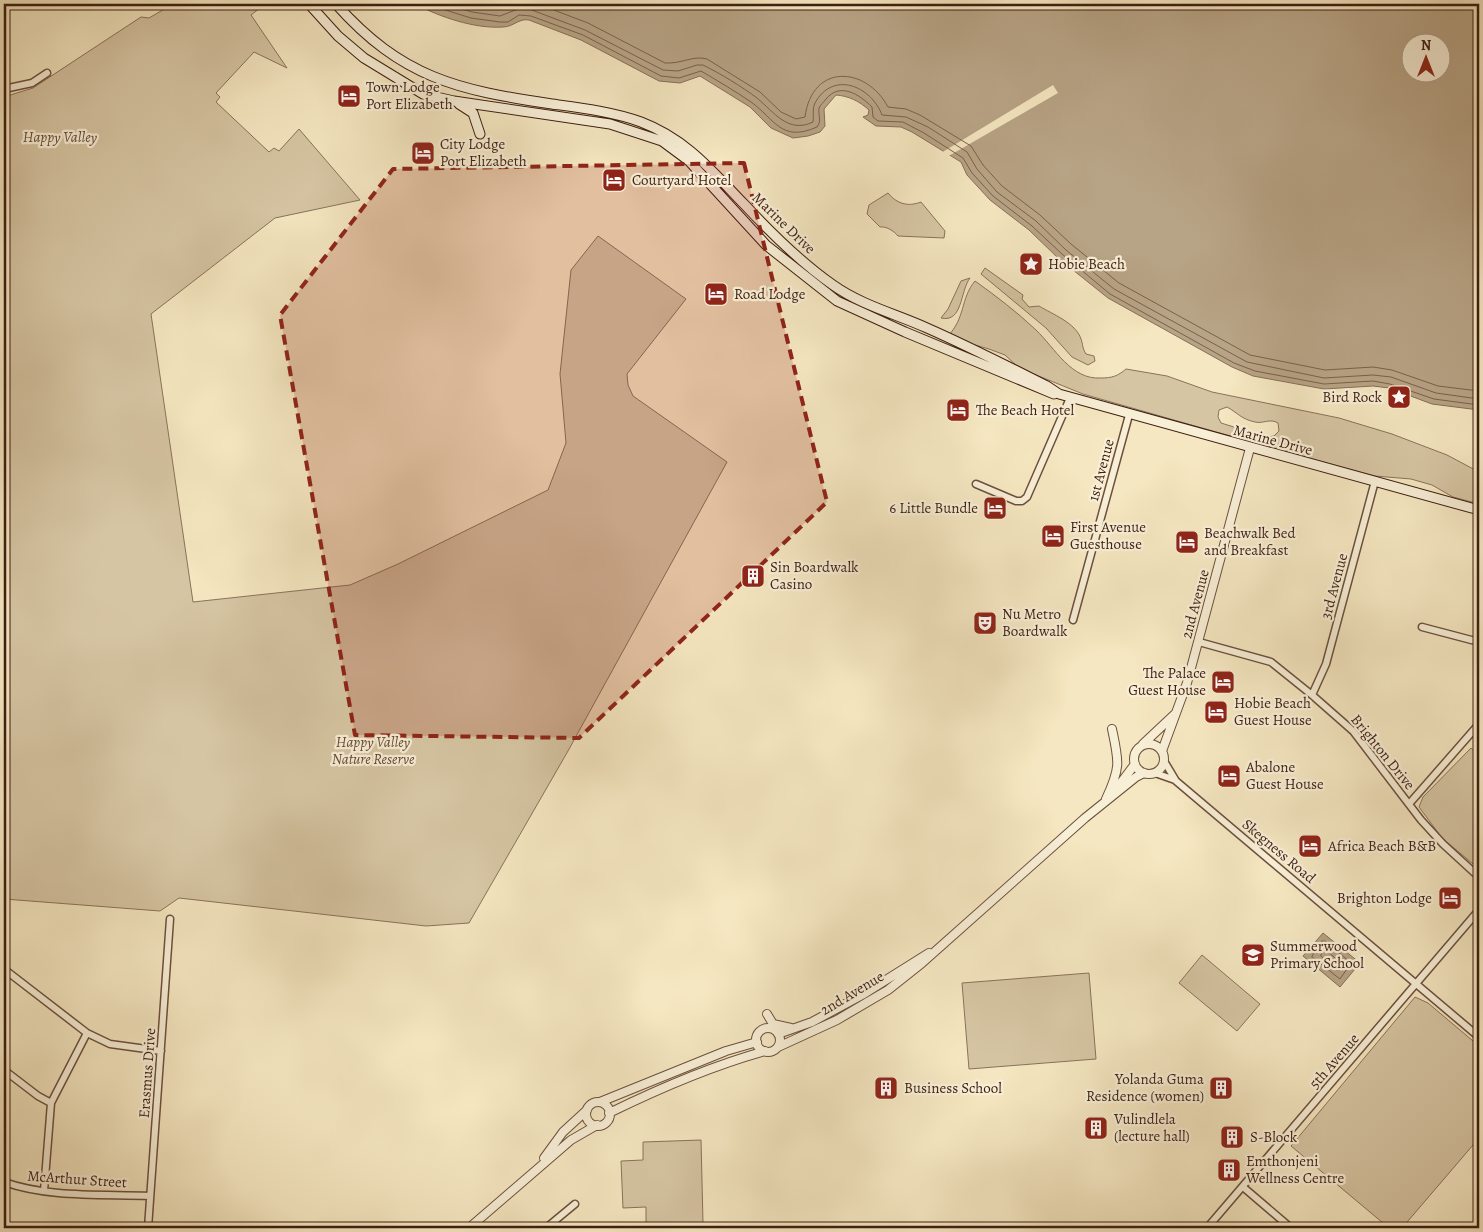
<svg xmlns="http://www.w3.org/2000/svg" width="1483" height="1232" viewBox="0 0 1483 1232" font-family="Alegreya,serif">
<rect width="100%" height="100%" fill="#f5e7c1"/>
<filter id="stains"><feTurbulence type="fractalNoise" baseFrequency=".004" numOctaves="4"/><feColorMatrix values="0 0 0 0 .2 0 0 0 0 .09 0 0 0 0 .02 0 0 0 .5 -.17"/></filter>
<radialGradient id="worn" r=".72"><stop offset=".6" stop-color="#630" stop-opacity="0"/><stop offset="1" stop-color="#630" stop-opacity=".3"/></radialGradient>
<path fill="#d6c5a3" stroke="#8a725a" d="M173 4H265L251 15 287 68 254 52 216 93 220 97 216 102 269 152 274 148 279 151 299 129 360 200 275 218 151 314 193 602 350 585 398 564 548 490 566 443 560 374 571 270 598 236 686 299 627 374 628 385 633 396 727 462 568 751 469 923 426 926 179 898 160 911 4 899V97L33 88 141 17 149 18Z
M888 193C897 204 908 207 921 202L945 231 944 238 898 236C894 231 886 226 880 227L867 214 869 205Z
M985 268 1023 295 1022 299 1029 307 1039 306C1052 314 1076 323 1081 339 1083 344 1082 348 1086 354L1094 356 1095 361 1088 365 1072 357 1046 328 981 274Z
M970 278C960 291 963 323 941 318L948 309 961 281Z
M975 281C996 296 1017 312 1036 330 1055 348 1071 380 1101 378 1112 378 1118 376 1126 369L1167 376 1212 392 1339 418 1392 434 1447 455 1479 472V504L1453 497 1432 485 1411 479 1375 476 1268 447 1262 443V438L1274 436 1279 431 1278 423C1270 418 1263 424 1255 422 1241 419 1238 413 1227 407L1219 410 1218 417 1221 423 1250 432 1252 435 1251 442 1083 394 1019 368 1005 355 989 349 947 337C966 318 960 299 975 281Z
M1471 748 1479 755V869L1442 838 1419 807 1423 797Z
M1202 955 1260 1004 1237 1031 1179 983Z
M1089 973 1096 1059 969 1069 962 983Z
M1415 997 1428 1003 1479 1046V1138L1402 1228H1389L1291 1146Z
M701 1140 703 1223 646 1225V1207L623 1208 621 1161 643 1160V1142Z"/>
<path fill="#b7a385" stroke="#876e57" fill-rule="evenodd" d="M415 4H1479V410L1432 404 1389 388 1373 386 1324 389 1253 376 1232 367 1108 298 1058 258 1029 230 990 200 967 175 961 162 912 132 901 127 876 126 863 117 868 115 869 110C859 101 849 96 836 95L824 109 825 126 820 132 808 136 793 138 771 128 750 107 700 76 680 83 659 81 581 40 529 20C519 18 513 27 503 27 475 29 440 17 415 4ZM1410 42H1440V72H1410Z
M1323 933 1360 963 1340 987 1303 956Z"/>
<path fill="#f5e7c1" d="M1053 85 1058 93 947 157 941 153Z"/>
<g fill="none" stroke-linecap="round" stroke-linejoin="round">
<path stroke="#7a604b" stroke-width="1" d="M426 4 471 18 500 22H508L519 15 531 16 583 35 661 76 679 78 701 71C718 81 735 91 751 102 775 119 781 143 817 127 822 121 818 115 819 108 820 105 824 102 826 99 840 82 859 94 872 107L873 117 878 121 903 122 924 133 963 158 972 173 993 196 1032 226 1062 254 1110 294 1234 363 1255 371 1324 384 1373 381 1390 384 1434 399 1479 405
M446 4 472 12 500 16 518 9H529L585 30 663 70 678 71 697 65H703C721 74 741 86 757 98 774 112 788 134 813 122 814 116 812 109 815 103 833 70 871 86 882 115L906 117 928 127 967 152 977 169 997 192 1036 221 1066 250 1114 289 1247 362 1324 378 1373 375 1391 377 1436 393 1479 399
M538 4 588 23 665 63C682 64 693 55 707 59L760 92 781 112 796 119 805 117C812 63 866 66 888 107L906 109 920 115 971 146 983 165 1002 186 1040 215 1071 244 1119 283 1250 355 1325 370 1373 367 1392 370 1438 386 1479 391
M1322 941H1325L1351 963 1340 979 1312 957Z
M1323 950H1326L1342 964 1340 970H1337L1321 956Z"/>
<g stroke="#6c503d" stroke-width="9">
<path id="minor" d="M4 89 32 83 47 73
M976 484 1016 501H1022L1027 497 1070 398
M1073 620 1129 415
M1422 627 1479 642
M1199 642 1271 662 1312 695 1353 731 1421 820 1443 844 1479 877
M1312 695 1326 664 1375 481
M1164 761 1176 781 1479 1037
M1155 773 1175 780
M1409 804 1479 724
M4 969 87 1033 110 1044 161 1051
M4 1070 38 1096 51 1103
M4 1182C49 1198 102 1194 150 1196
M1243 1187 1291 1228
M44 1191 51 1103 87 1033
M148 1228 170 919
M546 1228 575 1204
M1207 1228 1479 910"/>
</g>
<g stroke="#6c503d" stroke-width="10">
<path id="tertiary" d="M1134 759a15 15 0 1 1 30 0a15 15 0 1 1-30 0Z
M1143 744 1175 714
M1162 751 1187 683 1250 448
M1117 788 1135 764
M1106 799C1121 767 1119 762 1112 729
M767 1014 773 1024 791 1028
M756 1040a12 12 0 1 1 24 0a12 12 0 1 1-24 0Z
M778 1034 812 1022 862 995 929 953
M778 1047 837 1020 888 990 922 963 1085 818 1136 777 1144 773
M600 1102 726 1051 757 1042
M586 1114a12 12 0 1 1 24 0a12 12 0 1 1-24 0Z
M609 1113C660 1088 711 1066 765 1051
M544 1158 563 1132 587 1110
M469 1228 571 1140 597 1125"/>
</g>
<g stroke="#3e1e11" stroke-width="11">
<path id="secondary" d="M309 4 338 36 364 58 423 94 454 101 610 124 662 141 689 161 766 245 837 301 905 332 1054 394
M336 4C402 78 457 90 552 104 581 108 614 112 641 122 686 139 712 171 744 204 771 233 800 262 833 285 861 305 896 314 927 328 968 346 1007 366 1047 386L1059 394 1479 510
M459 104 473 113 480 134"/>
</g>
<use href="#minor" stroke="#f8efd7" stroke-width="6"/>
<use href="#tertiary" stroke="#f8efd7" stroke-width="8"/>
<use href="#secondary" stroke="#f8efd7" stroke-width="9"/>
</g>
<path fill="#8f2418" fill-opacity="0.2" stroke="#8f2418" stroke-width="4" stroke-dasharray="10 6" stroke-linejoin="round" d="M744 163 827 502 579 738 355 735 280 315 393 169Z"/>
<defs>
<g id="hotel-square" transform="scale(1.25)"><rect x="-9" y="-9" width="18" height="18" rx="4" fill="#8f2418" stroke="#f8efd7"/><path d="M-6-4.5h1.5V1H6V5H4.5V3h-9V5H-6ZM-4 0a1.8 1.8 0 1 1 3.6 0ZM.5 0V-2.5h3Q6-2.5 6 0Z" fill="#fff"/></g>
<g id="sight-square" transform="scale(1.25)"><rect x="-9" y="-9" width="18" height="18" rx="4" fill="#8f2418" stroke="#f8efd7"/><path d="M0-6L1.8-2.2L6-1.7L2.9 1.2L3.7 5.4L0 3.3L-3.7 5.4L-2.9 1.2L-6-1.7L-1.8-2.2Z" fill="#fff"/></g>
<g id="building-square" transform="scale(1.25)"><rect x="-9" y="-9" width="18" height="18" rx="4" fill="#8f2418" stroke="#f8efd7"/><path d="M-4-6H4V6H1V3H-1V6H-4ZM-2.5-4.3h1.7v1.8h-1.7ZM.8-4.3h1.7v1.8H.8ZM-2.5-1h1.7V.8h-1.7ZM.8-1h1.7V.8H.8Z" fill="#fff"/></g>
<g id="theatre-square" transform="scale(1.25)"><rect x="-9" y="-9" width="18" height="18" rx="4" fill="#8f2418" stroke="#f8efd7"/><path d="M-5-5.5Q0-4 5-5.5V0Q5 5 0 6Q-5 5-5 0ZM-3.3-2.5H-1v1.5H-3.3ZM1-2.5H3.3v1.5H1ZM-2.8 1Q0 5.5 2.8 1Z" fill="#fff"/></g>
<g id="school-square" transform="scale(1.25)"><rect x="-9" y="-9" width="18" height="18" rx="4" fill="#8f2418" stroke="#f8efd7"/><path d="M0-5L7-2L0 1L-7-2ZM-4 1L0 2.5L4 1V4Q0 6-4 4Z" fill="#fff"/></g>
</defs>
<g fill-rule="evenodd">
<use href="#hotel-square" x="349" y="96"/>
<use href="#hotel-square" x="423" y="153"/>
<use href="#hotel-square" x="614" y="180"/>
<use href="#sight-square" x="1031" y="264"/>
<use href="#hotel-square" x="716" y="294"/>
<use href="#sight-square" x="1399" y="397"/>
<use href="#hotel-square" x="958" y="410"/>
<use href="#hotel-square" x="995" y="508"/>
<use href="#hotel-square" x="1053" y="536"/>
<use href="#hotel-square" x="1187" y="542"/>
<use href="#building-square" x="753" y="576"/>
<use href="#theatre-square" x="985" y="623"/>
<use href="#hotel-square" x="1223" y="682"/>
<use href="#hotel-square" x="1216" y="712"/>
<use href="#hotel-square" x="1229" y="776"/>
<use href="#hotel-square" x="1310" y="846"/>
<use href="#hotel-square" x="1450" y="898"/>
<use href="#school-square" x="1253" y="955"/>
<use href="#building-square" x="886" y="1088"/>
<use href="#building-square" x="1221" y="1088"/>
<use href="#building-square" x="1096" y="1128"/>
<use href="#building-square" x="1232" y="1137"/>
<use href="#building-square" x="1229" y="1170"/>
</g>
<g text-anchor="middle" dominant-baseline="central" stroke-width="4.5" stroke-linejoin="round" paint-order="stroke">
<g font-size="15" fill="#3e1e11" stroke="#f8efd7" text-anchor="start">
<text x="366" y="87">Town Lodge<tspan x="366" dy="17">Port Elizabeth</tspan></text>
<text x="440" y="144">City Lodge<tspan x="440" dy="17">Port Elizabeth</tspan></text>
<text x="632" y="180">Courtyard Hotel</text>
<text x="1048" y="264">Hobie Beach</text>
<text x="734" y="294">Road Lodge</text>
<text x="1382" y="397" text-anchor="end">Bird Rock</text>
<text x="976" y="410">The Beach Hotel</text>
<text x="978" y="508" text-anchor="end">6 Little Bundle</text>
<text x="1070" y="527">First Avenue<tspan x="1070" dy="17">Guesthouse</tspan></text>
<text x="1204" y="533">Beachwalk Bed<tspan x="1204" dy="17">and Breakfast</tspan></text>
<text x="770" y="567">Sin Boardwalk<tspan x="770" dy="17">Casino</tspan></text>
<text x="1002" y="614">Nu Metro<tspan x="1002" dy="17">Boardwalk</tspan></text>
<text x="1206" y="673" text-anchor="end">The Palace<tspan x="1206" dy="17">Guest House</tspan></text>
<text x="1234" y="703">Hobie Beach<tspan x="1234" dy="17">Guest House</tspan></text>
<text x="1246" y="767">Abalone<tspan x="1246" dy="17">Guest House</tspan></text>
<text x="1328" y="846">Africa Beach B&amp;B</text>
<text x="1432" y="898" text-anchor="end">Brighton Lodge</text>
<text x="1270" y="946">Summerwood<tspan x="1270" dy="17">Primary School</tspan></text>
<text x="1204" y="1079" text-anchor="end">Yolanda Guma<tspan x="1204" dy="17">Residence (women)</tspan></text>
<text x="904" y="1088">Business School</text>
<text x="1114" y="1119">Vulindlela<tspan x="1114" dy="17">(lecture hall)</tspan></text>
<text x="1250" y="1137">S-Block</text>
<text x="1246" y="1161">Emthonjeni<tspan x="1246" dy="17">Wellness Centre</tspan></text>
</g>
<g font-size="15" font-style="italic" fill="#644836" stroke="#f8efd7">
<text x="60" y="137">Happy Valley</text>
<text x="373" y="742">Happy Valley<tspan x="373" dy="17">Nature Reserve</tspan></text>
</g>
<g font-size="15" fill="#3e1e11" stroke="#f8efd7">
<text transform="translate(784 223) rotate(44)">Marine Drive</text>
<text transform="translate(1273 440) rotate(15)">Marine Drive</text>
<text transform="translate(1101 470) rotate(-75)">1st Avenue</text>
<text transform="translate(1334 586) rotate(-75)">3rd Avenue</text>
<text transform="translate(1195 604) rotate(-75)">2nd Avenue</text>
<text transform="translate(1383 752) rotate(51)">Brighton Drive</text>
<text transform="translate(1279 851) rotate(40)">Skegness Road</text>
<text transform="translate(852 993) rotate(-31)">2nd Avenue</text>
<text transform="translate(1334 1061) rotate(-49)">5th Avenue</text>
<text transform="translate(147 1073) rotate(-86)">Erasmus Drive</text>
<text transform="translate(77 1179) rotate(4)">McArthur Street</text>
</g>
</g>
<rect width="1483" height="1232" fill="none" stroke="#f5e7c1" stroke-width="20"/>
<rect x="5" y="5" width="1473" height="1222" fill="none" stroke="#3e1e11" stroke-width="2.5"/>
<rect x="10" y="10" width="1463" height="1212" fill="none" stroke="#3e1e11"/>
<g transform="translate(1426 58)"><circle r="24" fill="#f8efd7" stroke="#ae9b88"/>
<path d="M0-4L9 19L0 12L-9 19Z" fill="#8f2418"/>
<text y="-8" font-size="14" font-weight="bold" text-anchor="middle" fill="#3e1e11">N</text>
</g>
<rect width="100%" height="100%" filter="url(#stains)"/>
<rect width="100%" height="100%" fill="url(#worn)"/>
</svg>
